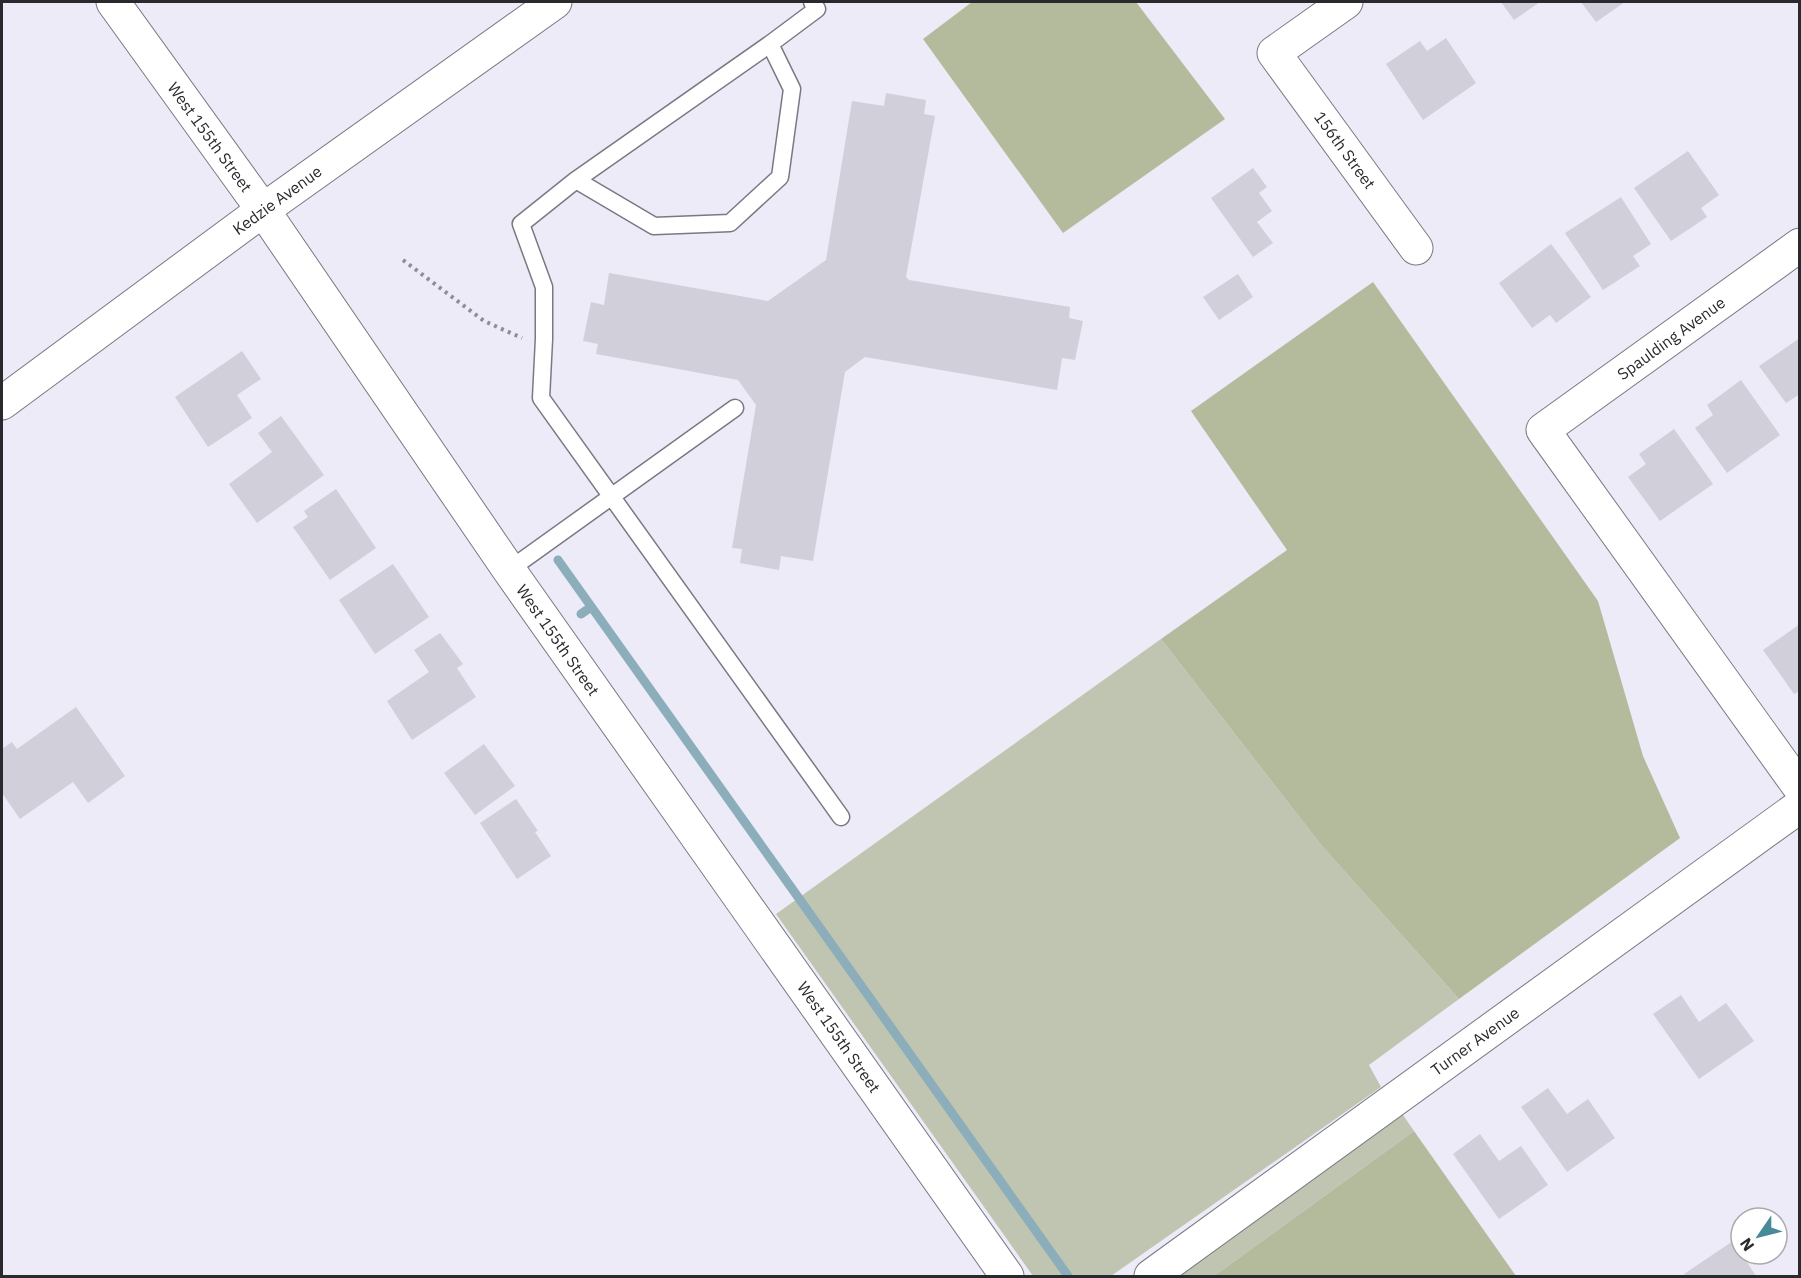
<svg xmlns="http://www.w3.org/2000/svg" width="1801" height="1278" viewBox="0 0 1801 1278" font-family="'IBM Plex Sans',sans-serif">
<rect width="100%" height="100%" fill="#ecebf7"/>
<path fill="#c0c5b1" d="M1161 639 1322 846 1459 999 1369 1065 1381 1087 1111 1276H1033L776 914Z
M1401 1112 1414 1131 1214 1276H1176Z"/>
<path fill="#b4bb9d" d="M972 2H1136L1225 119 1063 233 923 39Z
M1373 282 1598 601 1643 756 1680 838 1459 999 1322 846 1161 639 1287 550 1191 411Z
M1414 1131 1516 1276H1214Z"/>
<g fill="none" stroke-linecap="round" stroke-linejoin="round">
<path stroke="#8baeba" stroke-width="9" d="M558 560 1068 1276
M581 614 591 607"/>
</g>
<path fill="#d0cfda" d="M1501 2H1540L1514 20Z
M1581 2H1625L1596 22Z
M1446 38 1476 83 1423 120 1386 64 1420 41 1427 51Z
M886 93 926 100 924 114 935 116 906 277 909 280 1070 307 1069 318 1083 321 1075 360 1062 358 1057 390 865 357 845 372 813 561 781 556 779 570 740 563 742 549 732 548 756 405 738 380 596 354 598 344 583 341 591 302 604 305 609 273 768 301 826 260 852 101 884 106Z
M1688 151 1719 195 1701 208 1707 217 1671 241 1634 188Z
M1253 168 1267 187 1259 193 1272 211 1257 222 1273 243 1253 257 1211 198Z
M1621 197 1651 244 1633 256 1640 266 1603 290 1565 233Z
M1551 244 1591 297 1556 323 1550 315 1532 328 1499 283Z
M1238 274 1253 297 1219 320 1203 297Z
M1800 338V394L1786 403 1759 366Z
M242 351 261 379 237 395 252 418 208 447 175 397Z
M1741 380 1780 435 1727 473 1695 428 1713 415 1707 405Z
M281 416 324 475 257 523 229 484 272 452 258 433Z
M1674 429 1713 484 1660 521 1628 477 1646 464 1639 454Z
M336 489 376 548 330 580 293 527 308 517 304 511Z
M393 564 429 617 375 654 339 600Z
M1800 624V691L1794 694 1763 650Z
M440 633 463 664 457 668 476 697 412 740 387 701 429 672 414 650Z
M76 707 125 776 88 803 73 782 20 819 2 793V749L12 742 17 749Z
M484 744 515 786 475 815 444 773Z
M516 799 538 831 535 832 551 856 517 879 480 823Z
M1681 995 1699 1022 1726 1003 1754 1041 1699 1079 1653 1014Z
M1548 1088 1567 1114 1588 1099 1615 1138 1567 1172 1521 1107Z
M1480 1134 1499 1161 1521 1146 1548 1185 1499 1219 1453 1154Z
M1733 1241 1756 1276H1686L1684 1274Z"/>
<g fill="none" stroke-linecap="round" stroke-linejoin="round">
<g stroke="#797983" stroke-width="19">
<path id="service" d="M812 2 817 9 770 44 576 180 521 224 544 287V339L541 398 841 817
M576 180 654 226 730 223 780 177 792 89 770 44
M509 570 735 408"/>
</g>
<g stroke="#797983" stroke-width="35">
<path id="minor" d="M113 2 263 210 509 570 1007 1276
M1346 2 1274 53 1416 248
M1800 245 1543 430 1800 788
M1151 1276 1800 806"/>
</g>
<g stroke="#797983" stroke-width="35">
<path id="secondary" d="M2 403 263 210 555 2"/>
</g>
<path stroke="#8e8d95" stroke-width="4" stroke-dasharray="3 4.5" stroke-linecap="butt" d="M403 260 484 321 522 338"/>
<use href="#service" stroke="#fff" stroke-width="16"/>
<use href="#minor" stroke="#fff" stroke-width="33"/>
<use href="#secondary" stroke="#fff" stroke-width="33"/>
</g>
<g text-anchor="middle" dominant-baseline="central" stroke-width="4.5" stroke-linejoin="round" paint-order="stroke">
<g font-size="16" fill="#2a2a2e" stroke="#fff">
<text transform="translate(210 137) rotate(54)">West 155th Street</text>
<text transform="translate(1345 150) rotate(54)">156th Street</text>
<text transform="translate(277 200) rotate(-36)">Kedzie Avenue</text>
<text transform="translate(1671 338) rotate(-36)">Spaulding Avenue</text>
<text transform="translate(558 640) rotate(55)">West 155th Street</text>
<text transform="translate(839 1037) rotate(55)">West 155th Street</text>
<text transform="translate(1475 1041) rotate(-36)">Turner Avenue</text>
</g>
</g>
<rect width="1801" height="1278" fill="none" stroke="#2a2a2e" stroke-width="6"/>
<g transform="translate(1759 1236) rotate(235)"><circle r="28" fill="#ffffff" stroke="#aaaaab" stroke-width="1.5"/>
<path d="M0-4.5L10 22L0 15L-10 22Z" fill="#478b9a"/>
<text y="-9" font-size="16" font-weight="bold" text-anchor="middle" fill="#2a2a2e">N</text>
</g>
</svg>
